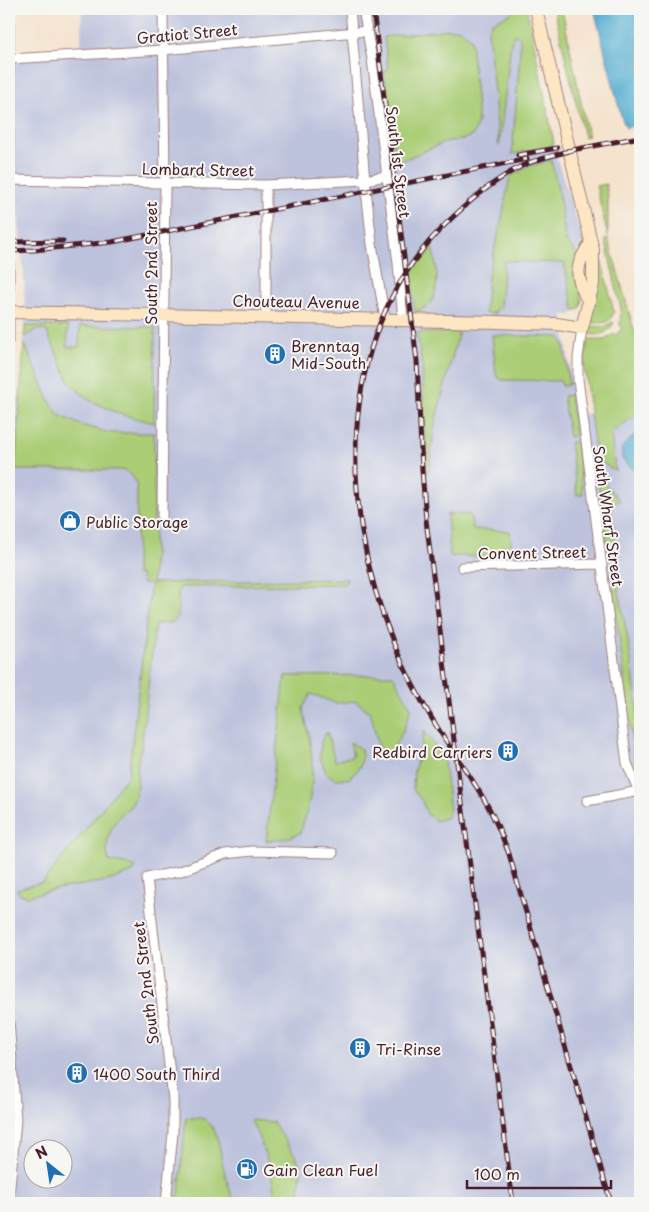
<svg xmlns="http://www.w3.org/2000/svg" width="649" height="1212" viewBox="0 0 649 1212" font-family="'Playpen Sans',sans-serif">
<rect width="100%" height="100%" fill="#f6f6f2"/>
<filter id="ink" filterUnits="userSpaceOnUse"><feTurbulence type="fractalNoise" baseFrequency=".02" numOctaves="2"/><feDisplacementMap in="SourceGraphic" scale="10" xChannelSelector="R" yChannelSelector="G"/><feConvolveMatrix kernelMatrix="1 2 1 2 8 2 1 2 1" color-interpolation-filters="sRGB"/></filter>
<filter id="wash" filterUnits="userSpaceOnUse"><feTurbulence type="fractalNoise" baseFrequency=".0096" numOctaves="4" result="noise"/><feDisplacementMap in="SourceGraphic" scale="20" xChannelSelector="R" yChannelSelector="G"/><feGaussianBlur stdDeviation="1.12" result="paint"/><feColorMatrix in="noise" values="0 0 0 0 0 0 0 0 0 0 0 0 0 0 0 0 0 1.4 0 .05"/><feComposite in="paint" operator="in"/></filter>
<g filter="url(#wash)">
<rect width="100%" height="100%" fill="#f5e3ce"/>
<path fill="#bec3dd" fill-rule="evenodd" d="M82 9H527L558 163 583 240 574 260 573 266 580 309 570 315H563L575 414 640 411V1203H9V467L23 368 25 326 24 274 9 125V54L81 49ZM32 1150H62V1180H32Z"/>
<path fill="#aacd76" stroke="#7a7650" d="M515 9H527L554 143H552L553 146 512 154 520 53V37L514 35 511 43 499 146 488 30 491 23 510 14Z
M554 9H562L588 136 584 137Z
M448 29H461L471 39 478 122 473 135 462 140 448 141 396 163 384 71 388 70 384 37Z
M551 160 559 193 566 241 577 254C567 274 587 291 580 309L574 310 564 263 504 261 500 308 497 309 494 314 485 313 488 276 501 223 510 176 530 166Z
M606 184 608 198V236L596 186Z
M608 238 640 351V411L611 434 615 471 596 459 585 373 584 364 588 340H604L614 334 616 335 622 328 620 326 621 309 605 239Z
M431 244C436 261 442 290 429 305 426 308 419 310 415 312L410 273Z
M599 262H602L614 312C610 324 602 324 591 322Z
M612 322 614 323C609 332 600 337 589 334L591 326 604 327Z
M25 326H68L67 347H79L80 326 155 327 154 423 120 414 89 400 70 383 46 330H36L24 337Z
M455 332H459L435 422 428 474H426L422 366 417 333Z
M492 335 560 337 564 345 569 385 562 386 561 381 501 380 496 375Z
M24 343 49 400 59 415 81 425 110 433H154V554L152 583 347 579 345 584 181 587 178 592V617L173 622 155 624 141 749C134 766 141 787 133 803 130 809 122 812 119 817 109 830 104 846 109 861L131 865 136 868 133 872 108 881 57 889 28 896 19 894 17 889 43 882 128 776 151 584 142 583 141 575 136 574 137 492C136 480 134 475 123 470H15Z
M570 395 575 436 569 437 563 396Z
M576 441 583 494 577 495 570 442Z
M600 478 620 501 610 503 616 554 611 556 609 554 598 479Z
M447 514 470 515 473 529 510 531 512 556H450Z
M612 582H616L618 586C629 642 640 705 640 762H635Z
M393 675 411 708C406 726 400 741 387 755L378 746 371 713 356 701 335 703 311 694 303 708C314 756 318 785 300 833L288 838 266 841 285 676Z
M424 731 443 756 450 810 446 818 436 821 427 814 422 801 413 789 414 770 419 755Z
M327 732 335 761 353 756 350 742 361 749C364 764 359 769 349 779H335L326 773 320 758 321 741Z
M186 1118C194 1118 203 1116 208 1122 219 1132 220 1152 223 1166 226 1179 230 1191 235 1203H178Z
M250 1120 273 1122 298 1160 301 1171 298 1203H275C275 1180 262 1140 250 1120Z"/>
<path fill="#54aed1" stroke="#4f667e" d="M594 9H640V144L626 128 621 116Z
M640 430V476L622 459V447Z"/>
<path fill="#f5e3ce" d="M640 125V142L636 143 624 129Z"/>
</g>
<g filter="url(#ink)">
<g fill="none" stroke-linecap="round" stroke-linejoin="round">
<g stroke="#a0817c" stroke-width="11">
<path id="street" d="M350 9 365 180 372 244 385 319
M363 9 372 59 398 263 403 320
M9 59 163 50 367 31
M9 180 266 185 365 180 386 176
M266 317V185
M582 328 578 358V379L627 763 640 794
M9 339V9
M162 518 165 182 163 9
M462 567 602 564
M587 801 639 791
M9 1020 16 1120 9 1197
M166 1203 173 1133V1099L147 878 181 871 225 854 252 851 333 853"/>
</g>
<g stroke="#a0817c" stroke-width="14">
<path id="secondary" d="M589 303C576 276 573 267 591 243
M9 312 497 322 557 324 582 328 593 284V250L536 9"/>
</g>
<use href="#street" stroke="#fff" stroke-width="9"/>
<use href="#secondary" stroke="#fce6c4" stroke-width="12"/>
<g stroke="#4a1f2b" stroke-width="5">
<path id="rail" d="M373 9 417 361 422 470 426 520 513 1203
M572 150C556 155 540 158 524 165 497 178 474 197 453 217 334 326 337 505 394 644 406 674 422 703 439 730 456 757 476 783 491 812 498 826 504 840 509 854L611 1203
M567 151 640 137
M518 155 557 148
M9 242 63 241
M9 251 34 250 112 242 527 159"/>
</g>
<use href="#rail" stroke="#f6f6f2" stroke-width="3" stroke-dasharray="9" stroke-linecap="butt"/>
</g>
</g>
<defs>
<g id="building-disc" transform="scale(1.125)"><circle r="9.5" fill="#1f6fb2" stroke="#f6f6f2"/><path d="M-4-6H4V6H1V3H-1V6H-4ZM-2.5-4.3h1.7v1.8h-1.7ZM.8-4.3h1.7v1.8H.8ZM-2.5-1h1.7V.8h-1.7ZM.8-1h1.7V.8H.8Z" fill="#fff"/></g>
<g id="shop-disc" transform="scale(1.125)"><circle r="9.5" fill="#1f6fb2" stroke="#f6f6f2"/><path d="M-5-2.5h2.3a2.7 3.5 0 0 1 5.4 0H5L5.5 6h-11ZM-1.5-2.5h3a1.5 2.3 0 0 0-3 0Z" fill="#fff"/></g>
<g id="fuel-disc" transform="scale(1.125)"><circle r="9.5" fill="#1f6fb2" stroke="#f6f6f2"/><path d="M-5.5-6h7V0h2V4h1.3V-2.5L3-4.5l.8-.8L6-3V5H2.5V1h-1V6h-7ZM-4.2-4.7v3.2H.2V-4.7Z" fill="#fff"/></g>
</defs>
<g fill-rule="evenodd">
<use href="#building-disc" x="275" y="354"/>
<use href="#shop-disc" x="70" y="521"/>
<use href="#building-disc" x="508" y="751"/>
<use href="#building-disc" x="360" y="1048"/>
<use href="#building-disc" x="77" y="1073"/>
<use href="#fuel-disc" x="247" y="1169"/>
</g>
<g text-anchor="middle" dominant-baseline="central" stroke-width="4" stroke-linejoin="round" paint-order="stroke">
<g font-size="15" fill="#4a1f2b" stroke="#f6f6f2">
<text transform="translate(187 33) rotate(-5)">Gratiot Street</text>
<text transform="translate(399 162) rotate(83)">South 1st Street</text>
<text transform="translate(198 169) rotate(1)">Lombard Street</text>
<text transform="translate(150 263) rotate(-90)">South 2nd Street</text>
<text transform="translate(296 301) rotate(1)">Chouteau Avenue</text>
<text transform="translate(609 516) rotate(82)">South Wharf Street</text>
<text transform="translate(532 552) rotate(-1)">Convent Street</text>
<text transform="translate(145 983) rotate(-97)">South 2nd Street</text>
</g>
<g font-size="15" fill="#4a1f2b" stroke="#f6f6f2" text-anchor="start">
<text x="291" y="345">Brenntag<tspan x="291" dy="17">Mid-South</tspan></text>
<text x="86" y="521">Public Storage</text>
<text x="492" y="751" text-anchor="end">Redbird Carriers</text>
<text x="376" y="1048">Tri-Rinse</text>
<text x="93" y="1073">1400 South Third</text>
<text x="263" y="1169">Gain Clean Fuel</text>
</g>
</g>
<rect width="649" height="1212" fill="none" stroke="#f6f6f2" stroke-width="30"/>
<g transform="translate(48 1164) rotate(330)"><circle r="24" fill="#f6f6f2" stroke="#b1a0a2"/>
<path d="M0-4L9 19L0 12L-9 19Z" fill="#1f6fb2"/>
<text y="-8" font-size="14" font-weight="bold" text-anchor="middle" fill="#4a1f2b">N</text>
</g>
<path d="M467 1180v8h144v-8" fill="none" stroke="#4a1f2b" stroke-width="2.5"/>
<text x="474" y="1180" font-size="15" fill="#4a1f2b" stroke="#f6f6f2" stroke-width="4" paint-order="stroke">100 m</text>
</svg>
